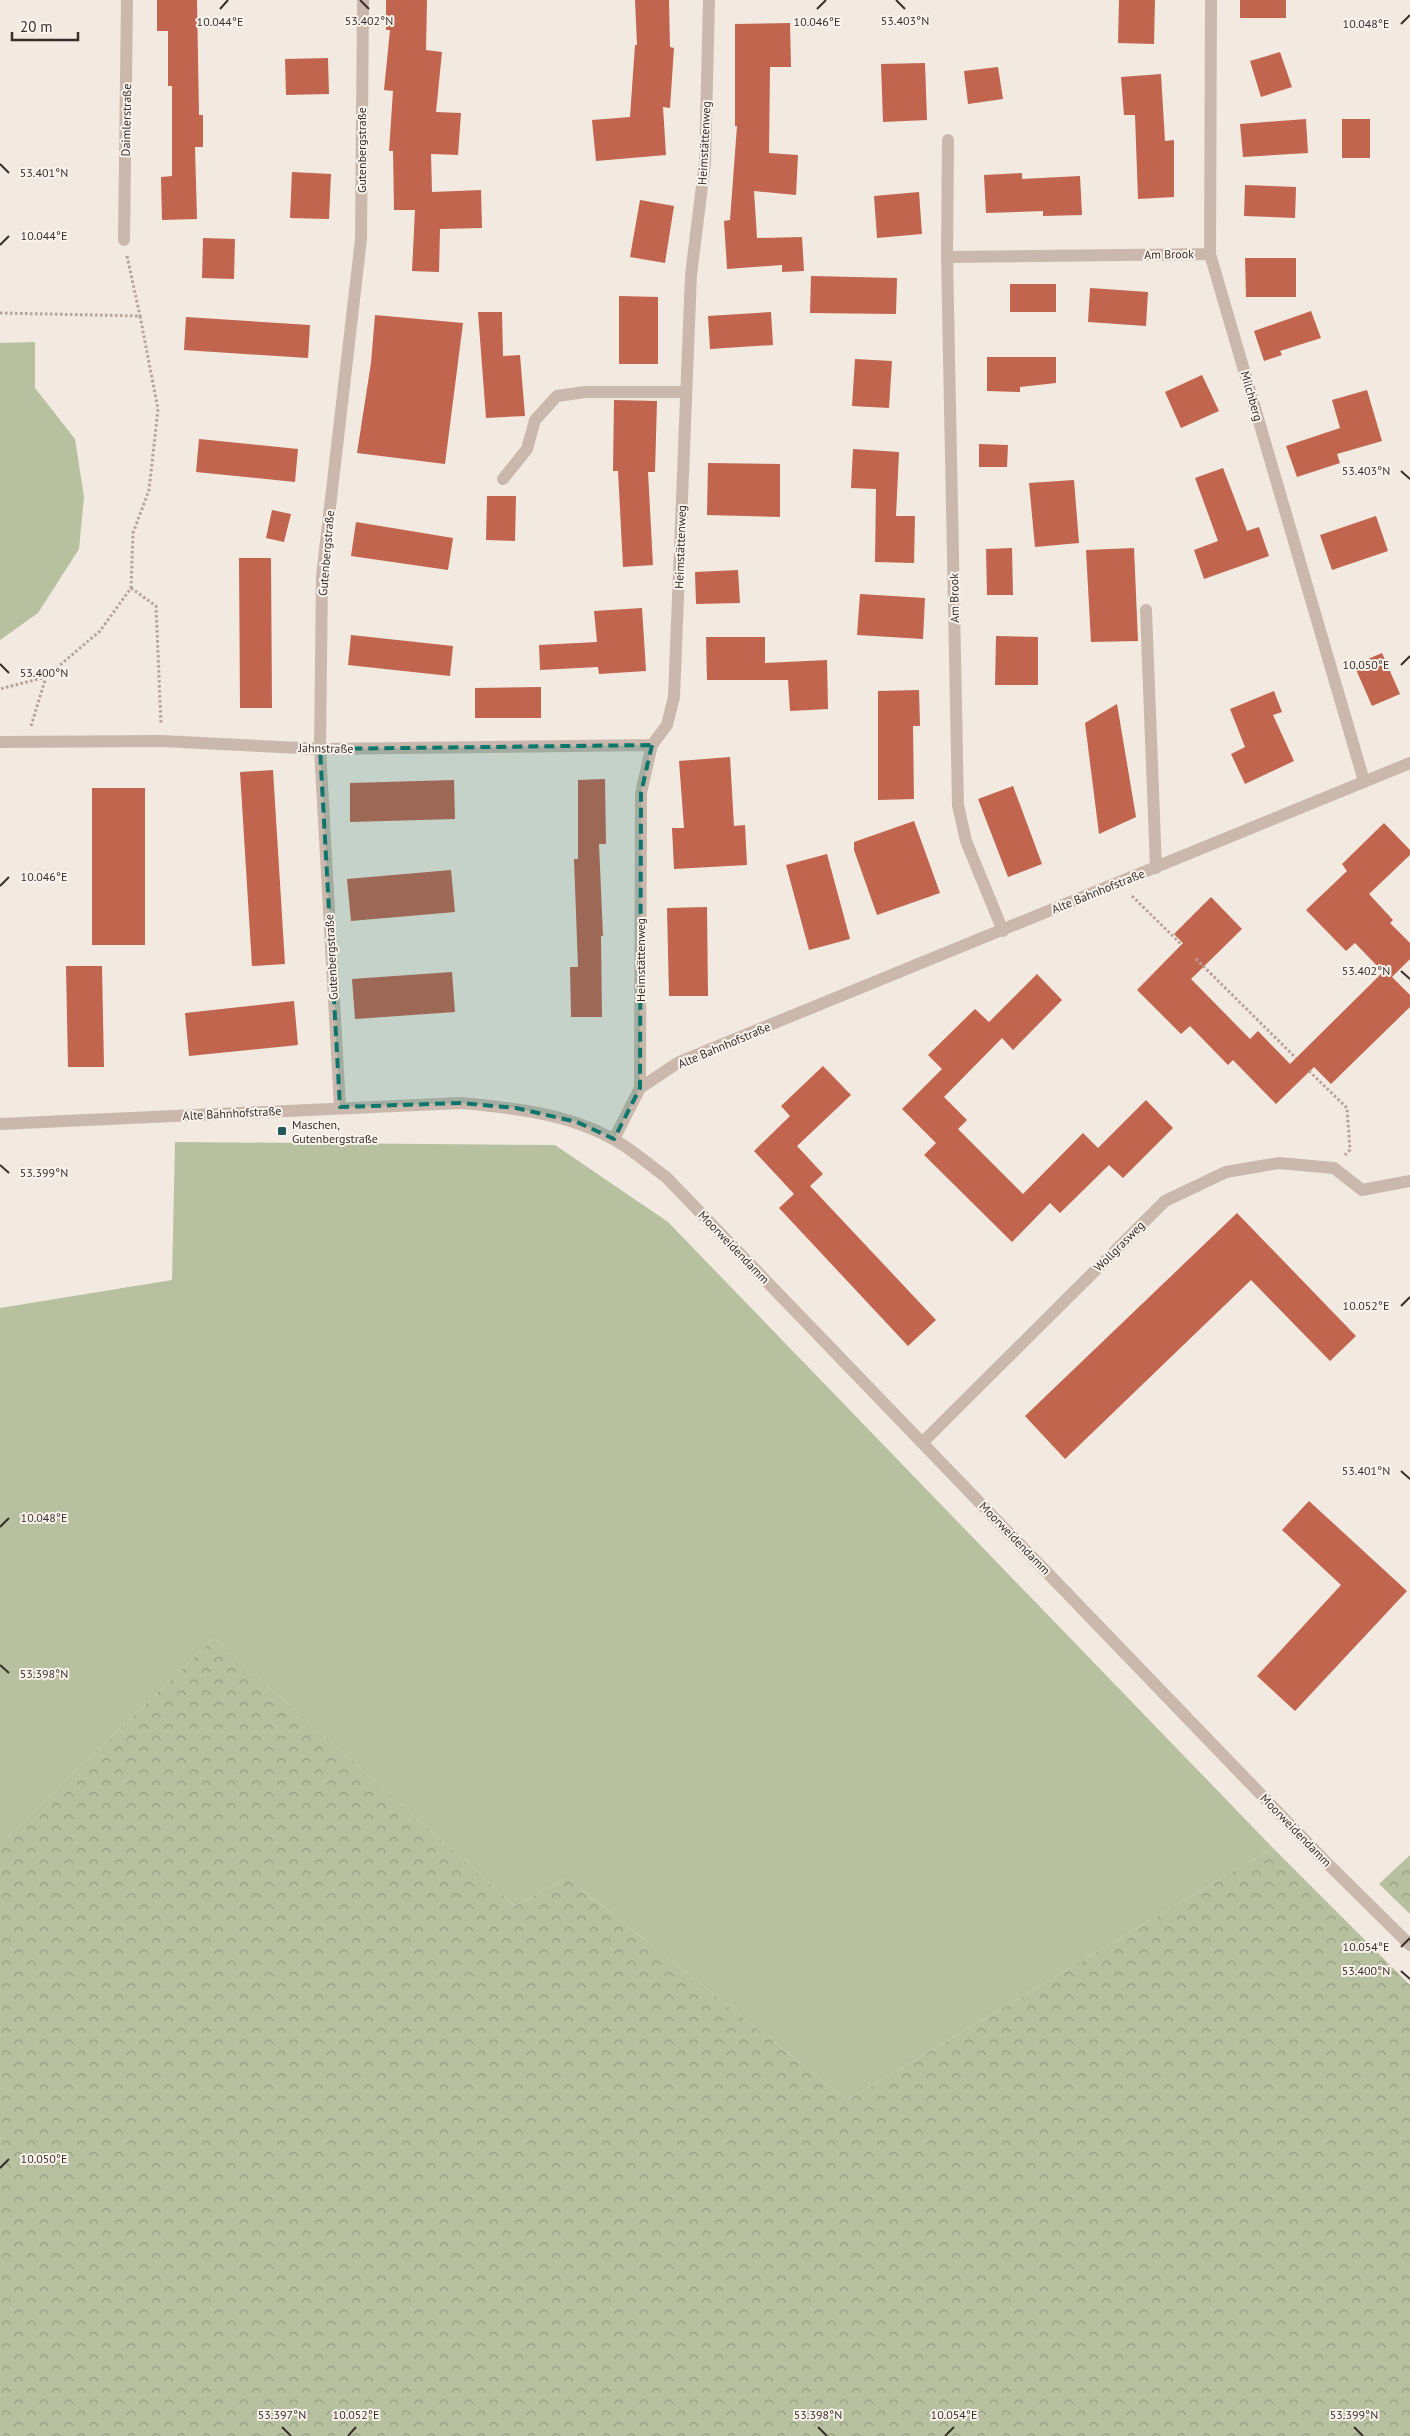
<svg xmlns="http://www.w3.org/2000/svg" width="1410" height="2436" viewBox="0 0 1410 2436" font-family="'PT Sans',sans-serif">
<defs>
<pattern id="forest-crowns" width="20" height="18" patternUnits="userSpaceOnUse" patternTransform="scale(1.25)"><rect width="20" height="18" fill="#b7c1a0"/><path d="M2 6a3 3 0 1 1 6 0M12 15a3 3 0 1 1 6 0" fill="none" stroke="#969d83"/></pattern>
</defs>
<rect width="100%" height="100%" fill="#f2e9e0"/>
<path fill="#b7c1a0" d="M35 342V388L75 439 84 497 79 549 38 613 0 640V343Z
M175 1142 555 1145 668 1222 1273 1848 847 2100 567 1878 515 1906 214 1638 0 1844V1308L172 1280Z"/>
<path fill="url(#forest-crowns)" d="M214 1638 515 1906 567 1878 847 2100 1273 1848 1410 1985V2436H0V1844Z
M1410 1855V1914L1379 1884Z"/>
<path fill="#c1654f" d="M157 0H197L199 115H203V147H195L197 219 162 220 161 177 172 176V86H168V31H157Z
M386 0H427L426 50 442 52 436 112 461 113 458 155 431 154 432 192 481 190 482 228 440 229 439 272 412 271 415 210H394L393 151H389L393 91 384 90 390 30H386Z
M635 0H669L670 47 674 48 670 108 663 107 666 155 596 161 592 120 630 117 635 45H637Z
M1119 0H1155L1154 44 1118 43Z
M1240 0H1286V18H1240Z
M790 23 791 67H770L769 153 798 155 796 195 754 191 757 238 802 237 804 271 782 272V265L727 269 724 221 730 220 737 126H735V24Z
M1280 52 1292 87 1261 97 1250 61Z
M328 58 329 94 286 95 285 59Z
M925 63 927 120 883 122 881 64Z
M998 67 1003 99 968 104 964 71Z
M1161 74 1165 141 1174 140V197L1138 199 1135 115H1124L1121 77Z
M1306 119 1308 153 1243 157 1240 124Z
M1342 119H1370V158H1342Z
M292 172 331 174 329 219 290 218Z
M1022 173V179L1080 176 1082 215 1043 216V211L986 213 984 175Z
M1245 185 1296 187 1295 218 1244 216Z
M919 192 922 234 877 238 874 196Z
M640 200 674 206 665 263 630 257Z
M203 238 235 239 234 279 202 278Z
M1245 258H1296V297H1246Z
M811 276 897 278 896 314 810 313Z
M1010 284H1056V312H1010Z
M1090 288 1148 292 1146 326 1088 322Z
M619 296 658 297V364H619Z
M1311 311 1321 338 1280 351 1282 355 1264 361 1254 331Z
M478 312H502L503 356 520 355 525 416 486 418Z
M771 312 773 345 710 349 708 316Z
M375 315 463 323 445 464 357 453 371 363Z
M186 317 310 325 308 358 184 350Z
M987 357H1056V383L1020 387V392L987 391Z
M855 359 892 361 889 408 852 406Z
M1202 375 1219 411 1181 428 1165 392Z
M1367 390 1382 441 1337 454 1340 463 1297 477 1286 446 1340 428 1332 400Z
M614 400 657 401 655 472H648L653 565 623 567 618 471H613Z
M199 439 298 449 295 482 196 472Z
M979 444 1008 445 1007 467H979Z
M853 449 899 452 896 516H915L914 563 875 562 876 489 851 488Z
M708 463 780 464V517L707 515Z
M1223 468 1247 531 1259 527 1269 556 1204 579 1194 550 1218 541 1195 478Z
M1074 480 1079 543 1035 547 1029 483Z
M487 496H516L515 541 486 540Z
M272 510 291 514 284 542 266 538Z
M1376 516 1388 551 1332 570 1320 535Z
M356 522 453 538 448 570 351 556Z
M1012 548 1013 595H987L986 549Z
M1134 548 1138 641 1091 642 1086 550Z
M239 558H271L272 708H240Z
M738 570 740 603 696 604 695 572Z
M860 594 925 598 923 639 857 635Z
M642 608 646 671 599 674 598 667 540 670 539 645 597 642 594 611Z
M351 635 453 646 450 676 348 665Z
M996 636 1038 637V685H995Z
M706 637H765V663L827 660 828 709 790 711 788 680H707Z
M1382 653 1400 694 1372 706 1354 665Z
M541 687V718H475V688Z
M919 690 920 726H913L914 799 878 800V691Z
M1274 691 1282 712 1273 715 1294 761 1245 784 1231 754 1245 747 1230 709Z
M1117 704 1136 817 1099 834 1085 723Z
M730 757 734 826 745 825 747 865 674 869 672 828H684L679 761Z
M273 770 285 964 252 966 240 772Z
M605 779 606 844H599L603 936H601L602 1017H571L570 967H578L574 859H578V780Z
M454 780 455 819 350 822V783Z
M1013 786 1042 864 1008 877 978 799Z
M92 788H145V945H92Z
M914 821 940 893 877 915 854 850V842Z
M1384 823 1410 850V855L1369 894 1393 920 1390 923 1410 943V959L1392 977 1410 995V1007L1331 1084 1314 1067 1276 1104 1233 1060 1228 1065 1190 1026 1181 1034 1137 990 1183 943 1174 934 1211 897 1242 929 1191 979 1250 1039 1258 1031 1290 1064 1383 972 1355 943 1346 951 1306 910 1347 871 1342 864Z
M827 854 850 939 809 950 786 865Z
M451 870 455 912 351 921 347 879Z
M707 907 708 996H669L667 908Z
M66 966H102L104 1067H68Z
M452 972 455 1012 355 1019 352 979Z
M1037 974 1062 1000 1013 1050 1002 1038 944 1097 967 1120 958 1129 1023 1194 1083 1133 1098 1148 1146 1100 1173 1128 1123 1178 1109 1165 1060 1213 1050 1203 1012 1242 924 1155 936 1143 902 1109 942 1069 928 1055 975 1009 989 1022Z
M294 1001 298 1045 189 1056 185 1013Z
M823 1066 851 1095 797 1146 823 1174 810 1186 936 1320 908 1346 779 1208 794 1194 754 1151 790 1116 781 1106Z
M1237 1213 1356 1336 1330 1361 1251 1280 1065 1459 1025 1416Z
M1309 1501 1407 1591 1295 1711 1257 1676 1341 1585 1282 1530Z"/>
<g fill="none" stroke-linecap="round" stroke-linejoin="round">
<path stroke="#b6a296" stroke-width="3" stroke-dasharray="2.5 2.5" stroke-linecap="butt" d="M127 256 140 316
M0 313 140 316 158 409 149 490 133 533 131 588 100 631 46 677 0 689
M131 588 156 606 161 724
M31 726 46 677
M1132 896 1182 945
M1196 959 1296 1058
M1309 1071 1347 1108 1350 1150 1345 1155"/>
<path stroke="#cab8ac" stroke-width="12" d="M1211 0 1210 254 1364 781
M948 140 947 257 958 805 966 841 1003 931
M124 240 127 0
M947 257 1210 254
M503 479 527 449 535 420 557 396 585 392H686
M1146 610 1156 868
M0 742 162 741 320 749 652 745
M640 1088 641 793 652 745 667 725 674 697 691 275 705 162 709 0
M340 1107 320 749 322 576 361 239 363 0
M0 1124 461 1103C513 1108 567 1113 613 1139 632 1149 649 1165 666 1177L1326 1862 1410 1945
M614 1139 640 1088 679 1062 1410 763
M923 1442 1165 1201 1226 1172 1279 1163 1334 1168 1362 1190 1410 1181"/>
</g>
<path fill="#0f766e" fill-opacity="0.2" stroke="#0f766e" stroke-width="4" stroke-dasharray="10 6" stroke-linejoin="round" d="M652 745 641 793 640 1088 614 1139 577 1122 516 1108 461 1103 340 1107 320 749Z"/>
<path fill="none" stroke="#382e2a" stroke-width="2" d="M360 0 369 9M896 0 905 9M220 9 228 0M817 9 826 0M1401 24 1410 15M0 164 9 173M0 245 9 236M1401 471 1410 479M0 664 9 673M1401 665 1410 656M0 886 9 877M1401 971 1410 979M0 1165 9 1173M1401 1306 1410 1297M1401 1471 1410 1479M0 1527 9 1518M0 1665 9 1673M1401 1947 1410 1938M1401 1971 1410 1979M0 2168 9 2159M282 2427 291 2436M818 2427 827 2436M1354 2427 1363 2436M348 2436 356 2427M945 2436 954 2427"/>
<rect fill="#215758" stroke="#faf3ec" stroke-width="2" x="277" y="1126" width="10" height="10" rx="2.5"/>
<g text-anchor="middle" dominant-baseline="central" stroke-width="4" stroke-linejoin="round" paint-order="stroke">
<g font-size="12" fill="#382e2a" stroke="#faf3ec">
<text transform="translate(126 120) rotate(-89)">Daimlerstraße</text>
<text transform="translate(704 143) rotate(-87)">Heimstättenweg</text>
<text transform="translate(361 150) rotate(-90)">Gutenbergstraße</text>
<text transform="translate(1169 254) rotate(-1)">Am Brook</text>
<text transform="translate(1252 396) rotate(74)">Milchberg</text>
<text transform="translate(680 547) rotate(-88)">Heimstättenweg</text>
<text transform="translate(326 553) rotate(-85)">Gutenbergstraße</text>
<text transform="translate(954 598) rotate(-91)">Am Brook</text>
<text transform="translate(326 748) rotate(1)">Jahnstraße</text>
<text transform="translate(1098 891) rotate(-22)">Alte Bahnhofstraße</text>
<text transform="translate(331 957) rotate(-93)">Gutenbergstraße</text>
<text transform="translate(640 960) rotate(-90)">Heimstättenweg</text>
<text transform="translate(724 1045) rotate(-23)">Alte Bahnhofstraße</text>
<text transform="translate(232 1113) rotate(-3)">Alte Bahnhofstraße</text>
<text transform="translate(1119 1246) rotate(-45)">Wollgrasweg</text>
<text transform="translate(734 1247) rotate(46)">Moorweidendamm</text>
<text transform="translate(1015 1538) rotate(46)">Moorweidendamm</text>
<text transform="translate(1296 1830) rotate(46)">Moorweidendamm</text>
</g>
<g font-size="12" fill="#382e2a" stroke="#faf3ec" text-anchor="start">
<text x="292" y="1124">Maschen,<tspan x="292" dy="14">Gutenbergstraße</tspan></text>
</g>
</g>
<g font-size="12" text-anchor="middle" fill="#382e2a" stroke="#faf3ec" stroke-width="4" stroke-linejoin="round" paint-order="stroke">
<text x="369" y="25">53.402°N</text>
<text x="905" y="25">53.403°N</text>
<text x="220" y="26">10.044°E</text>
<text x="817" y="26">10.046°E</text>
<text x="1366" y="28">10.048°E</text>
<text x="44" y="177">53.401°N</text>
<text x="44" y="240">10.044°E</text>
<text x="1366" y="475">53.403°N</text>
<text x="1366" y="669">10.050°E</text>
<text x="44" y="677">53.400°N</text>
<text x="44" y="881">10.046°E</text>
<text x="1366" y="975">53.402°N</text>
<text x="44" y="1177">53.399°N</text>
<text x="1366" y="1310">10.052°E</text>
<text x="1366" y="1475">53.401°N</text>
<text x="44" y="1522">10.048°E</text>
<text x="44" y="1678">53.398°N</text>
<text x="1366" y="1951">10.054°E</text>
<text x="1366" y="1975">53.400°N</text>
<text x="44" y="2163">10.050°E</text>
<text x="356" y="2419">10.052°E</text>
<text x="954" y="2419">10.054°E</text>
<text x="282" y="2419">53.397°N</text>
<text x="818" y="2419">53.398°N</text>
<text x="1354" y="2419">53.399°N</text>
</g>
<path d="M12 32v8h66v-8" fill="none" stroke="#382e2a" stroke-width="2.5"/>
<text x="20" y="32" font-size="15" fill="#382e2a" stroke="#faf3ec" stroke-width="4" paint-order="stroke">20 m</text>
</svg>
